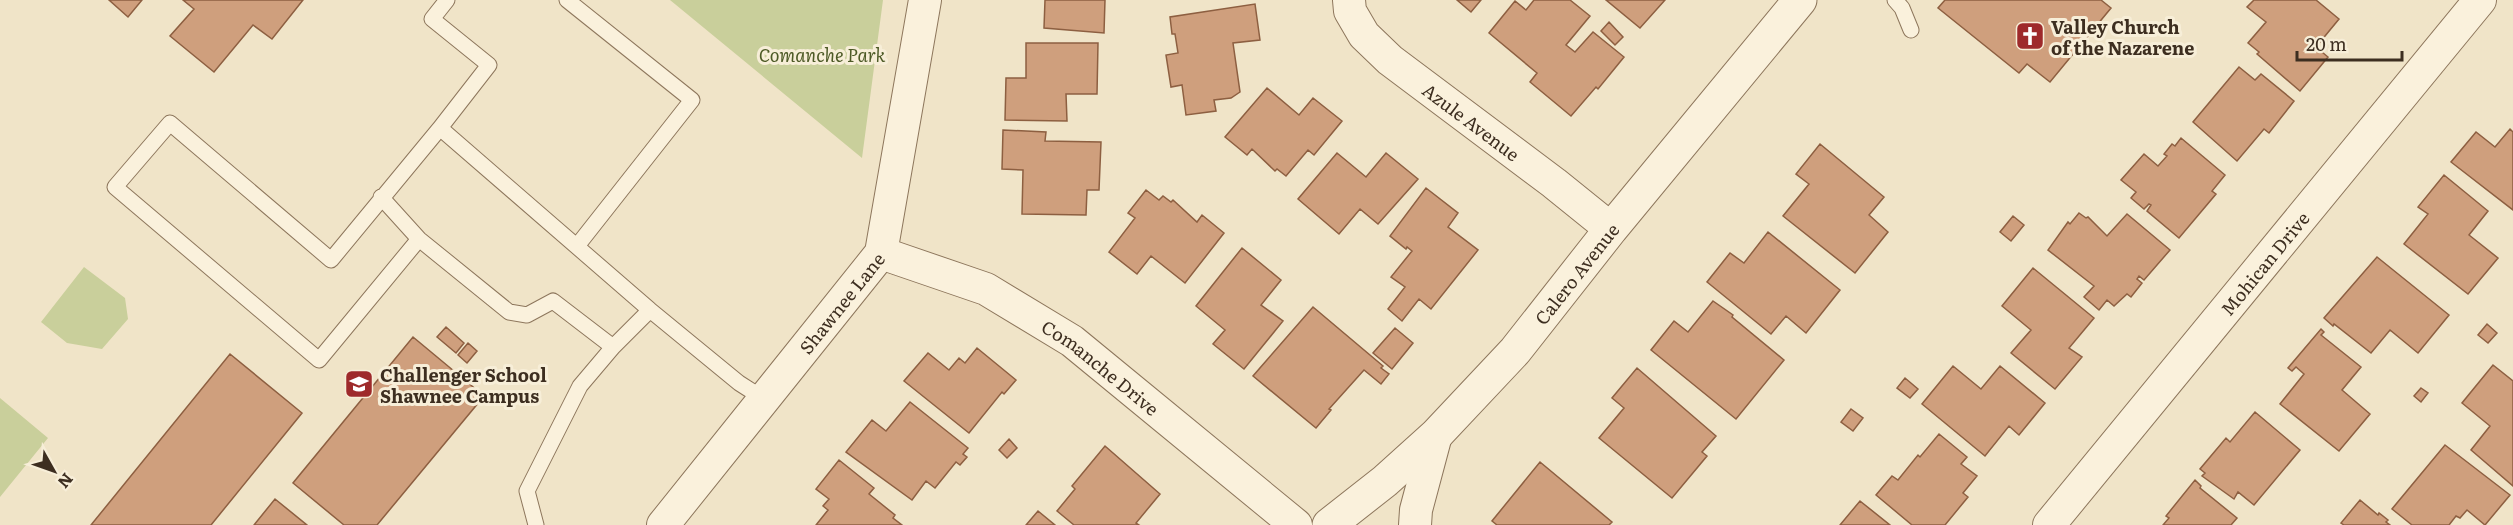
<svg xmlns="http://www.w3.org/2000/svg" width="2513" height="525" viewBox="0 0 2513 525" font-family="Literata,serif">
<rect width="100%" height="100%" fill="#f0e4c8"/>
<path fill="#c9cf9b" d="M670 0H883L862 158Z
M84 267 125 298 128 319 102 349 67 343 41 322Z
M0 398 48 438 0 497Z"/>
<path fill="#cf9f7d" stroke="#8d5f41" stroke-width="1.5" d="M109 0H142L128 17Z
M183 0H303L272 39 253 25 214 72 170 36 194 9Z
M1045 0H1105L1104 33 1044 28Z
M1457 0H1481L1471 12Z
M1534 0H1570L1590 16 1566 45 1575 52 1593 32 1624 57 1598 89 1596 87 1571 116 1530 82 1537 73 1489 33 1515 1 1526 10Z
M1606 0H1665L1640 28Z
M1945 0H2101L2111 8 2050 82 2027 64 2019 73 1938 8Z
M2254 0H2316L2339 19 2316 47 2328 57 2300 91 2257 54 2259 52 2248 43 2266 22 2247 7Z
M1255 4 1260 40 1233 43 1240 92 1231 98 1214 100 1216 111 1186 115 1182 85 1171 87 1166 55 1178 53 1175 34H1172L1170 17Z
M1609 22 1623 37 1615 45 1601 31Z
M1026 43H1098L1097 94H1066L1067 121 1005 120 1006 78H1026Z
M2239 67 2255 80 2261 74 2294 101 2269 133 2264 129 2237 161 2193 122Z
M1267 88 1299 115 1313 98 1342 121 1314 155 1308 150 1286 176 1277 169 1275 171 1252 149 1247 155 1225 137Z
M2510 129 2513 132V210L2451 162 2476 132 2495 147Z
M1003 130 1046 132 1045 141 1101 142 1099 190H1087L1086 215 1022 214 1023 170 1002 169Z
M2181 138 2225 175 2212 191 2216 194 2179 238 2147 211 2151 205 2149 204 2144 209 2131 198 2136 192 2121 180 2144 154 2158 166 2167 156 2164 154 2172 144 2175 146Z
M1820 144 1884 197 1869 215 1888 232 1855 273 1783 216 1809 184 1796 174Z
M1337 153 1366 177 1386 153 1418 179 1378 224 1360 209 1339 234 1298 199Z
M2444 175 2488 211 2469 235 2498 258 2468 294 2404 244 2428 214 2418 207Z
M1426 188 1458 213 1448 227 1478 250 1431 309 1419 299 1402 321 1388 309 1405 287 1391 277 1412 251 1407 247 1406 249 1390 236Z
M1146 190 1159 200 1163 196 1171 202 1173 200 1197 222 1202 215 1224 233 1185 283 1151 256 1137 274 1109 252 1135 218 1128 213Z
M2079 213 2086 218 2088 217 2107 236 2127 214 2170 250 2144 280 2139 276 2137 279 2142 283 2131 297 2127 294 2114 306 2107 300 2099 310 2084 297 2094 286 2048 250 2068 222 2070 224Z
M2013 216 2024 225 2011 241 2000 232Z
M1768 232 1840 290 1806 333 1786 316 1771 334 1707 282 1730 253 1744 263Z
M1242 248 1281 280 1261 305 1283 321 1244 369 1213 344 1225 330 1196 306Z
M2377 257 2449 315 2418 353 2390 330 2371 353 2334 324 2333 326 2324 318Z
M2033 268 2094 318 2069 348 2082 357 2055 389 2011 353 2031 330 2002 306Z
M1713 301 1733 315 1732 317 1784 360 1736 419 1651 350 1674 321 1688 332Z
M1313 307 1383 366 1381 368 1389 374 1381 384 1364 370 1329 409 1331 410 1316 428 1253 376Z
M2487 324 2497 333 2488 343 2478 335Z
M446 327 464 343 456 353 437 337Z
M1395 328 1413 343 1392 369 1373 353Z
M2321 329 2324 332 2321 335 2361 367 2342 390 2370 414 2339 451 2280 404 2304 374 2296 367 2292 371 2288 368Z
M413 337 484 396 377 525H344L293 483Z
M468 343 477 351 467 363 458 355Z
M977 348 1016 380 1004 394 1002 392 969 433 904 381 928 353 949 370 959 358 965 363Z
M230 354 302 413 211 525H91Z
M2493 365 2513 381V486L2471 450 2490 426 2462 403Z
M1953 366 1981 389 2000 366 2045 403 2019 435 2009 426 1985 456 1922 404Z
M1637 368 1716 436 1702 452 1707 456 1672 498 1599 438 1624 408 1612 398Z
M1905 378 1918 389 1910 398 1897 388Z
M2421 388 2428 393 2421 402 2414 396Z
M910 402 968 448 963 454 967 457 960 465 956 462 935 488 926 481 912 500 846 452 872 420 886 431Z
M1851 409 1863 418 1853 431 1841 422Z
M2255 412 2300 450 2254 505 2238 492 2234 499 2202 476 2205 473 2200 469 2226 438 2230 442Z
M1939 434 1967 457 1961 464 1977 476 1963 493 1968 497 1945 525H1912L1876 495 1892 476 1898 480 1918 455 1920 457Z
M1009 439 1017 448 1007 458 999 450Z
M2445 445 2510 495 2485 525 2467 510 2460 518 2456 516 2449 525H2412L2392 509Z
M1105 446 1160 494 1136 523 1139 525H1074L1057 511 1075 489 1072 486Z
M839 460 874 488 869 494 895 515 893 518 902 525H816L828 510 823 506 829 499 816 489Z
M1540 462 1612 522 1609 525H1497L1492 521Z
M2195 480 2201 486 2200 488 2237 518 2231 525H2163L2169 518 2166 516Z
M275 499 307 525H254Z
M2360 500 2378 515 2379 513 2388 520 2386 522 2390 525H2344L2341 523Z
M1860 501 1890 525H1840Z
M1038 511 1055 525H1026Z"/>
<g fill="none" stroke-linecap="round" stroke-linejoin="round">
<g stroke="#8d765c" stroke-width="17">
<path id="service" d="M567 0 692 100 577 246
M1895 0 1902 8 1911 30
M440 128 489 65 432 19 447 0
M381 197 419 239 509 312 527 315 553 301 613 347
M419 239 319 360 115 187 170 123 331 260 440 128 650 310 739 383 764 399
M536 525 527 491 580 386 613 347 650 310"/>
</g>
<g stroke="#8d765c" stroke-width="34">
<g id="minor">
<path id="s1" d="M1349 0 1350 11 1364 35 1390 60 1554 183 1611 229"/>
<path id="s2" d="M881 253 986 289 1072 341 1296 525"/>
<path id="s3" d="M663 525 881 253 925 0"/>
<path d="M1415 525 1416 510 1436 435"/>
<path id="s4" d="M2049 525 2480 0"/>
</g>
</g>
<g stroke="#8d765c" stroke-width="35">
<g id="tertiary">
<path id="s5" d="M1329 525 1385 481 1436 435 1515 351 1611 229 1800 0"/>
</g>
</g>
<use href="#service" stroke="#faf1dc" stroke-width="15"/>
<use href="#minor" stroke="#faf1dc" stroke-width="32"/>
<use href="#tertiary" stroke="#faf1dc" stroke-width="33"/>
</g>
<defs>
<g id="church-square" transform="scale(1.5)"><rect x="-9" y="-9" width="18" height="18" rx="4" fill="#9e2a2b" stroke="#f7eed8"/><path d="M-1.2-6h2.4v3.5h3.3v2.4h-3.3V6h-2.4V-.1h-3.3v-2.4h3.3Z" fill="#fff"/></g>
<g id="school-square" transform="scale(1.5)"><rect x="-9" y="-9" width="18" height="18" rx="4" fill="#9e2a2b" stroke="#f7eed8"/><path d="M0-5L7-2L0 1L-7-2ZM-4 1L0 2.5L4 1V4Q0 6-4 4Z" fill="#fff"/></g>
</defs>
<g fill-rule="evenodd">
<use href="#church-square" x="2030" y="36"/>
<use href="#school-square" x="359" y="384"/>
</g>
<g text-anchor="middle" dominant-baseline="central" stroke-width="6" stroke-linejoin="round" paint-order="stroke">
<g font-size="18" font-weight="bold" fill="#3d2e20" stroke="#f7eed8" text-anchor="start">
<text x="2051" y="26">Valley Church<tspan x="2051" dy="21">of the Nazarene</tspan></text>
<text x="380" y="374">Challenger School<tspan x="380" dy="21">Shawnee Campus</tspan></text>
</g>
<g font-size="18" font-style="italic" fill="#4d5a26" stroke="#f7eed8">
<text x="822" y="54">Comanche Park</text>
</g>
<g font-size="18" fill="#3d2e20" stroke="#f7eed8">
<text stroke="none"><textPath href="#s1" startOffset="177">Azule Avenue</textPath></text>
<text stroke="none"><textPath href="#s4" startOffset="339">Mohican Drive</textPath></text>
<text stroke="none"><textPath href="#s5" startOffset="354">Calero Avenue</textPath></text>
<text stroke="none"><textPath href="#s3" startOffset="285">Shawnee Lane</textPath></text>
<text stroke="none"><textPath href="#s2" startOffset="250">Comanche Drive</textPath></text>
</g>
</g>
<g transform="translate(54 471) rotate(130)" stroke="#f7eed8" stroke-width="4.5" paint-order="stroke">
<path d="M0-4.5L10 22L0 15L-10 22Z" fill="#3d2e20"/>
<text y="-9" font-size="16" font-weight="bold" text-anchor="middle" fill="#3d2e20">N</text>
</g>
<path d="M2297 51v9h105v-9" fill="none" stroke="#3d2e20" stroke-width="3"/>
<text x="2306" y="51" font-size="18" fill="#3d2e20" stroke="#f7eed8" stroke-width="4.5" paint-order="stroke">20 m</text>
</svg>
